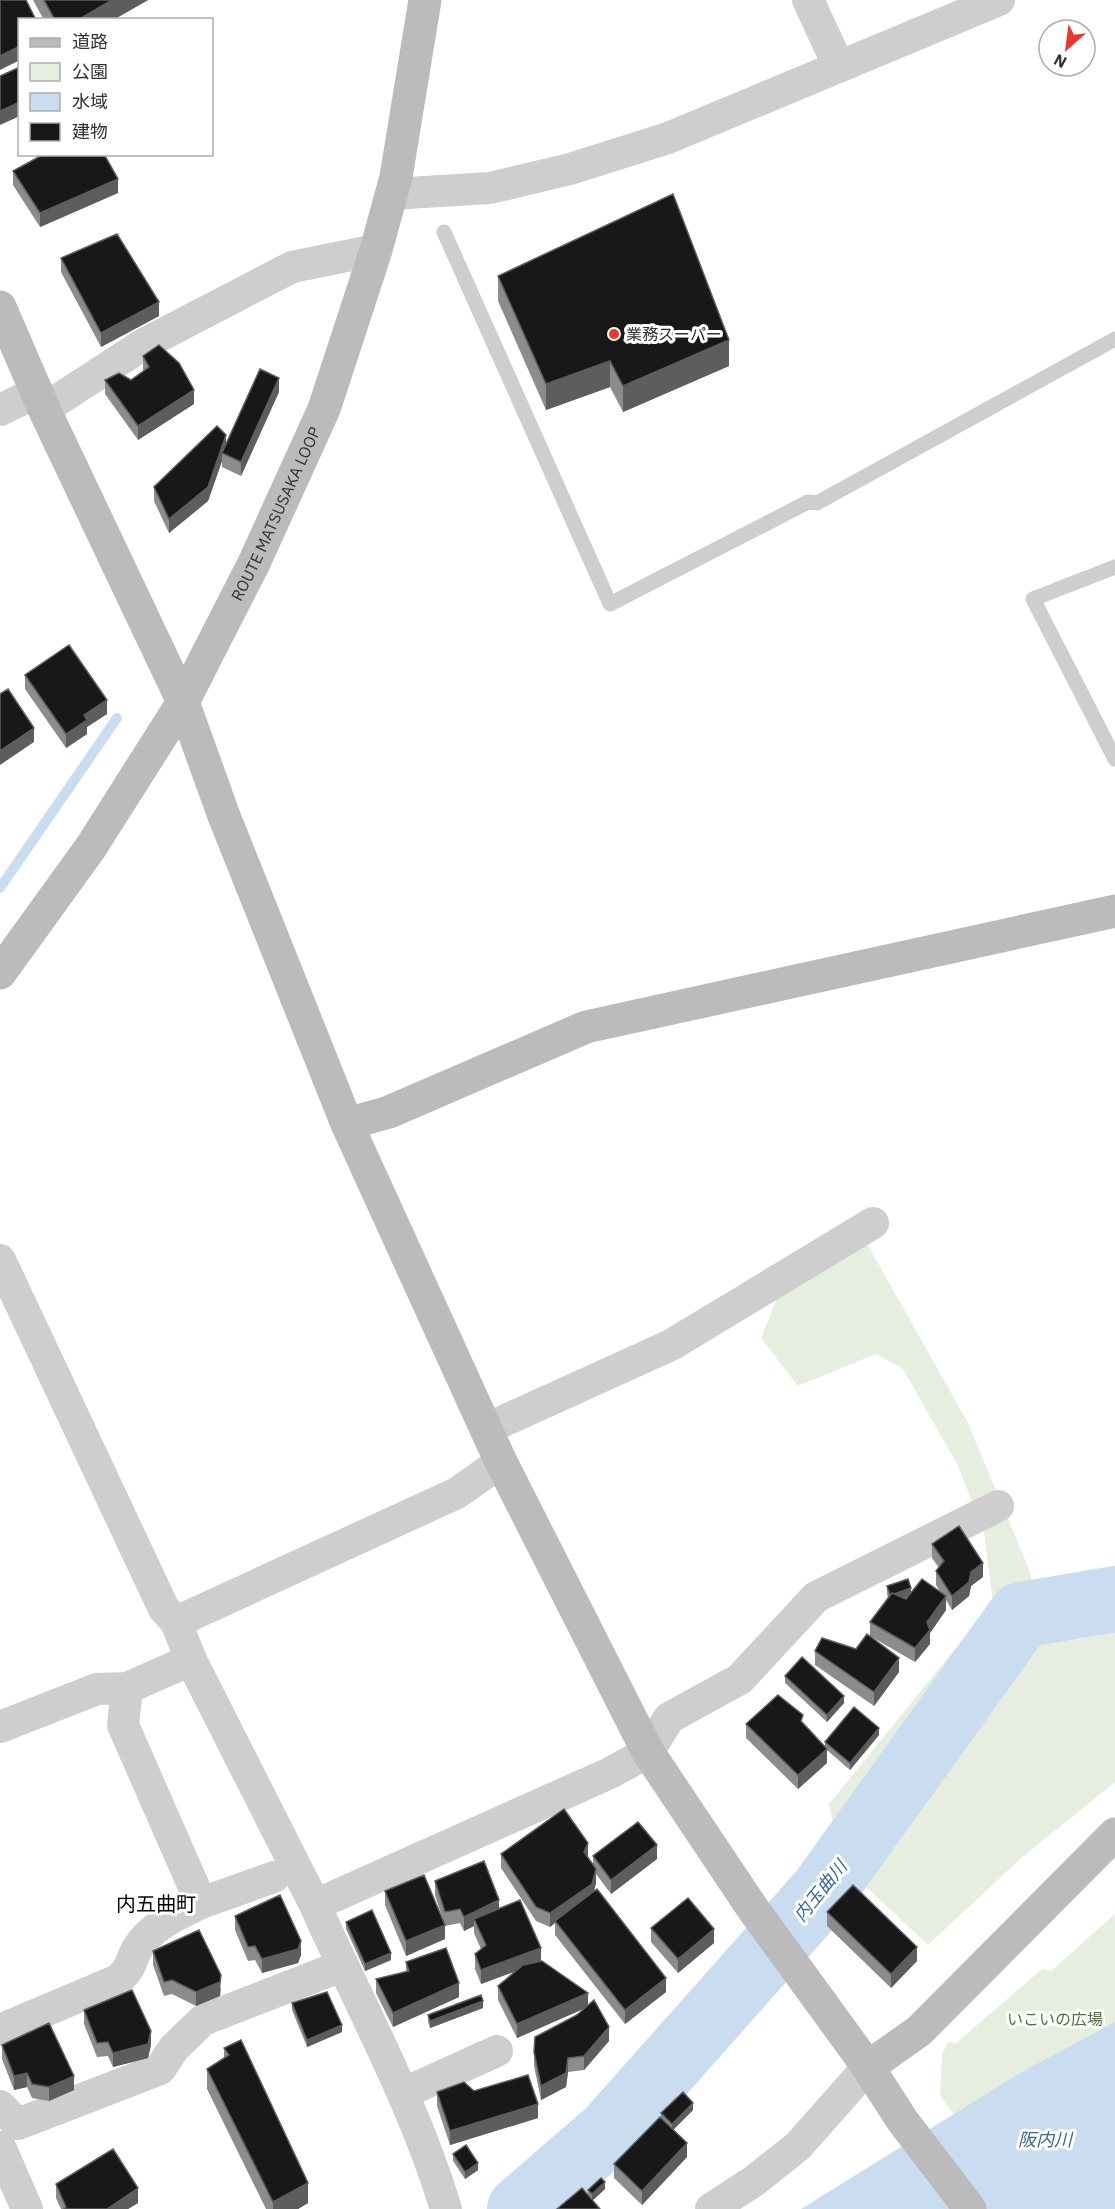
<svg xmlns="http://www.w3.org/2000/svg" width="1115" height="2209" viewBox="0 0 1115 2209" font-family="'IBM Plex Sans','Noto Sans JP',sans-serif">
<rect width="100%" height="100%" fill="#fff"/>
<path fill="#e6efdf" d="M866 1242 967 1421 1028 1567 1042 1614 1079 1639 1115 1632V1782L1019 1860 928 1945 862 1883 813 1914 792 1889 838 1845 829 1804 993 1602 984 1531 957 1464 903 1369 876 1354 798 1386 761 1338 777 1298Z
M1115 1914V2037L961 2125 940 2095 942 2054 949 2041 955 2044 1042 1969 1051 1971Z"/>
<path fill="#cadcf0" d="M1115 2022V2209H801L1020 2073Z"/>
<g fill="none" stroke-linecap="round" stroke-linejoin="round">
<path stroke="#cadcf0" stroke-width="10" d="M0 888 117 718"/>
<path stroke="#cadcf0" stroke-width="66" d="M520 2209 609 2132 822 1892 1021 1615 1115 1599"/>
<path stroke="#cecece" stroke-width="15" d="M444 232 610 604 808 502 817 503 1115 339
M1115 567 1033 599 1115 759"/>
<path stroke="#cecece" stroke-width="32" d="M808 0 839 67
M391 194 490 188 570 169 668 138 999 0
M44 409 144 344 292 267 376 250
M0 410 37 392
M0 1260 164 1609 176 1622 191 1660 315 1905
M486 1429 671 1345 873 1223
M176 1622 457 1493 501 1462
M0 1727 97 1689 127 1688 191 1660
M201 1903 274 1877
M0 2030 118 1980C133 1966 129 1964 137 1949 152 1925 177 1915 201 1903L123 1725 127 1688
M404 2093 497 2051
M0 2106 18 2124 160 2069 174 2048 203 2020 342 1966
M0 2147 27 2209
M446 2209C414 2103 360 2006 315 1905L610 1773 648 1752 669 1718 740 1679 816 1597 998 1506
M711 2209 754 2181 798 2146 868 2067"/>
<g stroke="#bbb" stroke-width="33">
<path d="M0 307 44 409 183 702 224 816 347 1124 501 1462 648 1752 753 1909 868 2067 902 2120 970 2209"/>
<path id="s1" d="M0 973 91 847 183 702 254 563 324 409 376 250 396 177 425 0"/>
<path d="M347 1124 389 1112 586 1027 1115 911"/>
<path d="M868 2067 919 2031 1115 1834"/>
</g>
</g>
<path fill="#8c8c8c" d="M33 0H148L113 20H44Z
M37 154H104L118 193 40 227 13 185V171L38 157Z
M61 258 159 316 101 347 61 272Z
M498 276 729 366 623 412 610 387 546 410 498 301Z
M143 356 194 404 138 440 105 394V380H131L143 371Z
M279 392 241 476 222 467V461L208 501 169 533 154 501V487L226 444Z
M25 675 107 714 87 727V734L66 748 25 689Z
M932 1544 983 1577 971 1586 969 1596 952 1610 946 1600V1610L930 1633V1644L915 1662 870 1636V1622L888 1598 887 1593V1586L911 1593H941L936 1585V1571L939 1568 932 1558Z
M815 1651 899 1672 874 1706 815 1665Z
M785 1676 844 1703 827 1722 785 1683Z
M746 1724H803L825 1748V1742L879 1735 850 1770 827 1750V1763L798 1789 746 1738Z
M501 1854 588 1857 593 1865V1856L657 1859 611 1894 596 1874V1883L594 1892 666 1992 625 2024 555 1935V1923L550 1927 536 1921 501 1868Z
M435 1881 499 1909 541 1961 588 2005 609 2041 584 2070 568 2072 566 2087 541 2100 534 2066V2052L585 2008 517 2038 498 2000V1986L516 1971 481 1984 475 1969V1954L481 1949 474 1933V1926L464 1931 460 1923 445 1926 435 1895Z
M385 1891 445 1939 406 1956 385 1905Z
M827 1912 917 1961 891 1988 827 1926Z
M235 1916 301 1955 298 1963 262 1973 255 1960 248 1961 235 1930Z
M346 1922 391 1960 365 1971 346 1929Z
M651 1928 714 1943 678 1973 651 1942Z
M153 1951 221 1989 220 1996 196 2006 172 1994 164 1996 153 1965Z
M406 1962 459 1997 393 2027 376 1993V1979L406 1972Z
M292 2003 342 2032 307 2047 292 2010Z
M483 2008 430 2028 428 2022V2015Z
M84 2010 151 2045 148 2058 113 2067 108 2056 97 2057 84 2024Z
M2 2045 74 2090 49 2101 32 2098 27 2087 14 2090 2 2059Z
M224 2048 308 2203 298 2209H266L207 2089V2069L224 2058Z
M474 2091 538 2118 450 2145 437 2106V2092Z
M693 2110 673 2130 687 2157 642 2205 614 2178V2164L661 2118V2113Z
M453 2154 478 2170 465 2179 453 2161Z
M56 2184 138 2203 128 2209H61L56 2198Z
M605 2189 593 2200 588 2195V2190Z"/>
<path fill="#5d5d5d" d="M112 0H148L113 20H78Z
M20 46V60L0 70V56Z
M20 102V116L0 125V111Z
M118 179V193L40 227V213Z
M159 302V316L101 347V333Z
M729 340V366L623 412V386Z
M610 361V387L546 410V384Z
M279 378V392L241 476V462Z
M194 390V404L138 440V426Z
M226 435V449L222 453V461L208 501 169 533V519Z
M107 700V714L87 727V734L66 748V734L84 715Z
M34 728V742L0 765V751Z
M983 1563V1577L971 1586 969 1596 952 1610V1596L971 1572Z
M911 1588V1595L890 1603V1595Z
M946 1596V1610L930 1633V1644L915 1662V1648L927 1622Z
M899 1658V1672L874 1706V1692Z
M844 1696V1703L827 1722V1715Z
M879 1728V1735L850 1770V1763Z
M827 1749V1763L798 1789V1775Z
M588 1843V1857L584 1852Z
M657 1845V1859L611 1894V1880Z
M596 1869V1883L592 1898 555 1921V1923L550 1927V1913Z
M499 1900V1914L474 1919V1926L464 1931V1917Z
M445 1925V1939L406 1956V1941Z
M714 1929V1943L678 1973V1959Z
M301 1941V1955L298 1963 262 1973V1959Z
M917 1947V1961L891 1988V1974Z
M541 1948V1962L481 1984V1970Z
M391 1953V1960L365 1971V1964Z
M221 1975 220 1996 196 2006V1992Z
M666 1978V1992L625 2024V2010Z
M459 1983V1997L393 2027V2013Z
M588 1993V2007L517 2038V2024Z
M483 2001V2008L430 2028V2021Z
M342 2025V2032L307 2047V2040Z
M609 2027V2041L584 2070V2056Z
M151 2031V2045L148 2058 113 2067V2053Z
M568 2058V2072L566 2087 541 2100V2086Z
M27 2073V2087L14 2090V2076Z
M74 2076V2090L49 2101V2087Z
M693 2103V2110L672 2131V2124Z
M538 2104V2118L450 2145V2131Z
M687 2143V2157L642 2205V2191Z
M478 2163V2170L465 2179V2172Z
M605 2182V2189L592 2201V2194Z
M308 2183V2203L298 2209H273V2202Z
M138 2188V2203L128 2209H107Z"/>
<path fill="#181818" stroke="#5d5d5d" stroke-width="1.5" d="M0 0H26L36 20H20V46L0 56Z
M44 0H112L78 20H55Z
M20 67V102L0 111V76Z
M44 154H104L118 179 40 213 13 171Z
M673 194 729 340 623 386 610 361 546 384 498 276Z
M117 234 159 302 101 333 61 258Z
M159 345 179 363 194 390 138 426 105 380 119 373 131 380 149 367 143 356Z
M260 369 279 378 241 462 222 453Z
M217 426 226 435 208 487 169 519 154 487Z
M69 645 107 700 84 715 87 720 66 734 25 675Z
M8 689 34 728 0 751V694Z
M959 1526 983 1563 971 1572 969 1582 952 1596 936 1571 944 1561 932 1544Z
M908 1579 911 1588 894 1594 892 1593 890 1595 887 1586Z
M922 1579 946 1596 927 1622 930 1630 915 1648 870 1622 892 1593 906 1599Z
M867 1634 899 1658 874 1692 815 1651 822 1638 856 1649Z
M802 1657 844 1696 827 1715 785 1676Z
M778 1695 803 1715 801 1721 827 1749 798 1775 746 1724Z
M854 1707 879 1728 850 1763 825 1742Z
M564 1809 588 1843 584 1852 596 1869 592 1884 550 1913 536 1907 501 1854Z
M638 1822 657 1845 611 1880 593 1856Z
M484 1861 499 1900 464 1917 460 1909 445 1912 435 1881Z
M424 1875 445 1925 406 1941 385 1891Z
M853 1885 917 1947 891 1974 827 1912Z
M597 1889 666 1978 625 2010 555 1921Z
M280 1895 301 1941 298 1949 262 1959 255 1946 248 1947 235 1916Z
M688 1898 714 1929 678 1959 651 1928Z
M520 1900 541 1948 481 1970 475 1954 486 1945 474 1919Z
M372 1910 391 1953 365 1964 346 1922Z
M199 1930 221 1975 220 1982 196 1992 172 1980 164 1982 153 1951Z
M446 1948 459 1983 393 2013 376 1979 409 1971 406 1962Z
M542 1961 588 1993 517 2024 498 1986 523 1965Z
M132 1990 151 2031 148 2044 113 2053 108 2042 97 2043 84 2010Z
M327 1992 342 2025 307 2040 292 2003Z
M481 1995 483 2001 430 2021 428 2015Z
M594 2000 609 2027 584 2056 568 2058 566 2073 541 2086 534 2052 535 2037 577 2015Z
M49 2023 74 2076 49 2087 32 2084 27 2073 14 2076 2 2045Z
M241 2040 308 2183 273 2202 207 2069 229 2055 224 2048Z
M528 2075 538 2104 450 2131 437 2092 464 2082 474 2091Z
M683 2092 693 2103 672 2124 661 2113Z
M660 2117 687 2143 642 2191 614 2164Z
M466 2145 478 2163 465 2172 453 2154Z
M113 2149 138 2188 107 2209H64L66 2207 56 2184Z
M601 2178 605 2182 592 2194 588 2190Z
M582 2188 600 2209H557Z"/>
<circle fill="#f2352a" stroke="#fff" stroke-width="2" cx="614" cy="334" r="6"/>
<g text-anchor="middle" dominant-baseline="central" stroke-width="6" stroke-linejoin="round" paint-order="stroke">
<g font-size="16" fill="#313131" stroke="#fff" text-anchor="start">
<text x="626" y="334">業務スーパー</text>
</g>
<g font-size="16" fill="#313131" stroke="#fff">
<text stroke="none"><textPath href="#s1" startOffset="537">ROUTE MATSUSAKA LOOP</textPath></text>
</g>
<g font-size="16" fill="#4d713a" stroke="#fff">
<text x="1055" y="2019">いこいの広場</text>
</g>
<g font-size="18" font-style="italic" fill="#38689b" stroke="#fff">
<text transform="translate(820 1891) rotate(-51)">内玉曲川</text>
<text x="1045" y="2139">阪内川</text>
</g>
<g font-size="20" fill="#000" stroke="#fff">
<text x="156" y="1903">内五曲町</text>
</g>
</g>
<rect x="18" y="18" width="195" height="138" fill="#ffffff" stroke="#adadad" stroke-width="1.5"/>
<rect x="30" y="38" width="30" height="9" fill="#bbbbbb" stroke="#adadad" stroke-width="1.5"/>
<text x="72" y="48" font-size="18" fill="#313131">道路</text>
<rect x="30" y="63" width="30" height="18" fill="#e6efdf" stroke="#adadad" stroke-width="1.5"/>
<text x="72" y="78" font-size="18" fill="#313131">公園</text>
<rect x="30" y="93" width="30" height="18" fill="#cadcf0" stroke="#adadad" stroke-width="1.5"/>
<text x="72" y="108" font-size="18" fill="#313131">水域</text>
<rect x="30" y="123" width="30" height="18" fill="#181818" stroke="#adadad" stroke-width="1.5"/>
<text x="72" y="138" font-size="18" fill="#313131">建物</text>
<g transform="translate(1067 48) rotate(208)"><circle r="28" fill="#ffffff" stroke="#adadad" stroke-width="1.5"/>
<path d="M0-4.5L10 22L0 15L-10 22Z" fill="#f2352a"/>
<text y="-9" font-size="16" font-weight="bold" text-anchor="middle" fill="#313131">N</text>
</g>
</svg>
